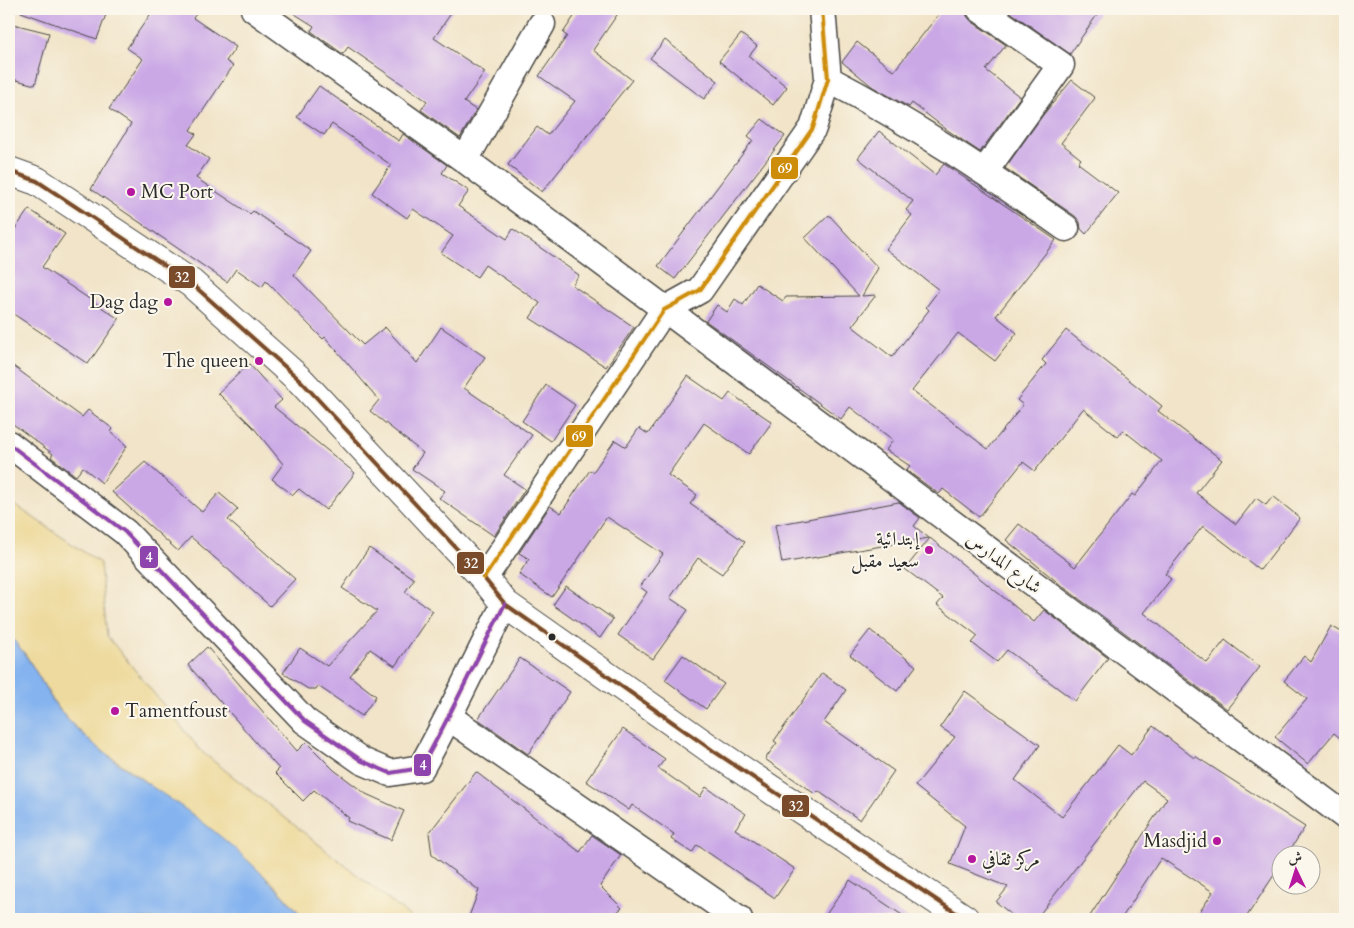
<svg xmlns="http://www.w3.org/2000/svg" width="1354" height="928" viewBox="0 0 1354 928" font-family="Cardo,Amiri,serif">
<rect width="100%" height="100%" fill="#fbf7ec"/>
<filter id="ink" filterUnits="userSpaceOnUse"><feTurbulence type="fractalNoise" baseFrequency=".02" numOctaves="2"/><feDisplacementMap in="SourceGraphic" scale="10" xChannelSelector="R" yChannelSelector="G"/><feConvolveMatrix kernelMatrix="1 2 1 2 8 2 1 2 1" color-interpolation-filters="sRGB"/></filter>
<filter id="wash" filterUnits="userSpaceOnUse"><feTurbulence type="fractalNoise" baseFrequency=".0096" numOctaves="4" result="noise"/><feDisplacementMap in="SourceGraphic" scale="20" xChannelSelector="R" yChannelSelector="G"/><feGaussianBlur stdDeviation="1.12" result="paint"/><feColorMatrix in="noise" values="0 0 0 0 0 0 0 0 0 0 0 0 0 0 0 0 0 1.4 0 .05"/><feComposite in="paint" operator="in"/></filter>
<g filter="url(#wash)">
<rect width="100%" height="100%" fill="#f1e4c8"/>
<path fill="#eeda9e" stroke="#8c8264" d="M9 501 100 563 107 636 202 752 413 919H305L271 881 138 776 96 746 68 720 54 702 26 655 9 635Z"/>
<path fill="#84b3ef" stroke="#586f8d" d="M9 635C28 655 39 678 53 701 64 718 80 732 95 745 123 769 155 788 185 809 230 841 268 878 305 919H9Z"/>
<g id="blocks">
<path fill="#caa8e6" d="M21 9H108L97 39 21 12Z
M154 9H200L193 18 236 47 226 61 233 66 190 130 196 134 188 145 209 159 196 178 250 214 253 211 311 251 294 275 363 345 385 327 417 363 441 327 485 357 464 388 532 435 504 475 525 489 494 536 439 498 445 491 412 469 423 453 370 411 379 400 325 337 323 339 266 281 262 287 236 269 227 282 91 189 131 124 109 109 143 59 127 48Z
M287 9H454L434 38 485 72 464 102 476 110 460 138 421 110 427 101 348 47 343 54 311 31 314 26Z
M579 9H621L593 50 632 80 542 192 508 165 537 127 548 135 575 101 539 76 567 36 563 33Z
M943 9H965L967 16 971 21 1006 45 986 70 1020 97 980 152 946 129 912 103 909 107 873 87 842 62 857 42 894 71Z
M1006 9H1101L1070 54Z
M9 23 49 33 35 85 9 78Z
M741 34 757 46 749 56 787 87 773 105 719 61Z
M665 40 718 81 704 99 650 58Z
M1072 80 1095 98 1061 143 1081 159 1078 163 1118 193 1086 234 1081 229 1080 222 1075 216 1005 168 1043 115Z
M319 86 399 141 403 134 447 165 442 173 469 191 458 206 507 239 513 229 545 251 579 275 572 285 634 327 606 367 530 318 540 303 485 265 477 277 441 253 453 236 413 209 407 218 372 193 391 165 332 124 324 135 297 117Z
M762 119 785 136 675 279 658 266 753 140 748 136Z
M879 131 935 175 944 164 1056 240 996 316 1017 333 995 361 958 333 912 391 988 449 1023 405 1017 400 1046 364 1042 360 1066 330 1162 406 1158 411 1222 460 1196 493 1236 524 1256 498 1266 505 1273 496 1300 518 1260 570 1203 526 1165 574 1171 579 1144 613 1207 663 1225 640 1260 667 1227 709 1062 586 1006 540 1019 524 1075 567 1132 494 1135 496 1162 461 1123 430 1118 437 1083 409 1035 471 1023 462 979 517 943 489 939 494 906 470 910 466 886 450 893 440 850 407 841 419 706 321 717 305 727 312 735 299 743 305 757 284 783 301 786 297 859 296 805 238 829 215 878 268 862 296 876 295 852 326 892 357 929 310 926 307 939 290 886 249 912 215 906 210 913 201 858 158Z
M29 209 65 234 42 267 119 319 88 364 9 311V238Z
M9 363 82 417 88 410 113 429 111 432 127 446 102 483 83 467 76 476 51 457 53 454 9 421Z
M249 364 282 400 274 407 355 473 326 510 299 489 293 495 272 479 283 464 253 427 218 393Z
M688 376 724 401 730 393 772 422 749 454 704 423 668 475 697 495 690 504 745 542 722 574 698 558 670 598 688 610 653 659 618 635 647 592 640 587 663 554 607 517 552 597 519 574 529 559 519 553 550 506 561 513 590 470 593 472 615 440 626 447 639 428 648 434Z
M546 385 575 405 551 441 522 421Z
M145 462 202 512 219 493 238 509 228 520 295 579 270 606 191 537 178 551 112 492Z
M899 502 920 518 914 526 929 538 782 563 775 525Z
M930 538 1034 622 1044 610 1108 658 1075 701 1007 650 997 662 972 643 978 636 937 605 943 598 905 569Z
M369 548 414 579 405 592 433 611 395 666 370 649 350 676 376 696 362 716 318 686 316 689H308L283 673 300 648 327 666 377 611 342 588Z
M566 586 613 619 600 638 553 605Z
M1331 626 1345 634V742L1334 733 1308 764 1275 737 1307 699 1284 681 1304 656 1311 662Z
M870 630 916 666 897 691 850 655Z
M207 647 297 751 306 742 334 770 366 794 404 811 391 840 347 821 349 818 314 790 303 801 275 773 279 769 188 665Z
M683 655 724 684 706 709 665 680Z
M520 658 570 692 528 754 478 719Z
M822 673 846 690 824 722 894 771 860 820 818 791 815 794 765 759 777 743 774 741Z
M965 691 1040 745 1015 780 1062 817 1118 745 1131 755 1153 726 1194 758 1195 756 1305 827 1286 856H1282V863L1245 919H1195L1213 892 1161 858 1121 919H1088L1167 798 1143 781 1036 919H1017L996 902 1008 887 950 864 965 826 915 786 955 737 940 727Z
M623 729 665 759 658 768 700 797 706 787 746 814 735 829 795 869 775 898 697 845 692 853 671 839 674 834 632 805 629 810 586 781Z
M476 772 580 852 592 835 621 855 600 886 622 908 609 919H468L479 890 432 855 429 833Z
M850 880 908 919H823Z"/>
</g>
</g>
<g filter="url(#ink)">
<use href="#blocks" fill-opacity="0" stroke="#494743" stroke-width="1"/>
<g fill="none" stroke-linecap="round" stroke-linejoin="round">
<g stroke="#494743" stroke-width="29">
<path id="minor" d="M254 9 465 160 1345 816
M980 9 1061 65 985 171
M828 79C911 122 989 174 1066 228
M465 160 542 24
M9 444 125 532 305 721 362 761 390 773 421 768C451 715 476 659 505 604
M484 578 664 310 700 290 813 128 828 79 822 9
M450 718 739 919"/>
</g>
<g stroke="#494743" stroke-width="30">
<path id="secondary" d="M9 171 37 181 191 283 301 381 484 578 505 604 712 750 965 919"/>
</g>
<use href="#minor" stroke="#fff" stroke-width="26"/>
<use href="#secondary" stroke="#fff" stroke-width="28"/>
<g stroke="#fbf7ec" stroke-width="8">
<path id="bus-1" d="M9 171 37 181 191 283 301 381 484 578 505 604 712 750 965 919"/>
</g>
<g stroke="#fbf7ec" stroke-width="8">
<path id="bus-2" d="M9 444 125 532 305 721 362 761 390 773 421 768C451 715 476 659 505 604"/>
</g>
<g stroke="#fbf7ec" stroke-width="8">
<path id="bus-3" d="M484 578 664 310 700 290 813 128 828 79 822 9"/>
</g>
<use href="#bus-1" stroke="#7a4b2a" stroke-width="4"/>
<use href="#bus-2" stroke="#8e44ad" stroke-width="4"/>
<use href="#bus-3" stroke="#ce8d09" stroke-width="4"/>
</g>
</g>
<g fill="#b5179e" stroke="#fbf7ec" stroke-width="2">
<circle cx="131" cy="192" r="5"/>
<circle cx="168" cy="302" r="5"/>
<circle cx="259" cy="361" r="5"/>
<circle cx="929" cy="550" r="5"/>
<circle cx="115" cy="711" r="5"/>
<circle cx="1217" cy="841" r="5"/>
<circle cx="972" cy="859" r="5"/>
</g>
<circle fill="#2b2b2b" stroke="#fbf7ec" stroke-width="2" cx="552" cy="637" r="4.5"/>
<g text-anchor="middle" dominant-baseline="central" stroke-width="4" stroke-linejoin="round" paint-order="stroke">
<g font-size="19" fill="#2b2b2b" stroke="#fbf7ec" text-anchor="end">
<text x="141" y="192" text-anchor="start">MC Port</text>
<text x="158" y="302">Dag dag</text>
<text x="249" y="361">The queen</text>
<text x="919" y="539">إبتدائية<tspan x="919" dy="22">سعيد مقبل</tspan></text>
<text x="125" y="711" text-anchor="start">Tamentfoust</text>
<text x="1207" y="841">Masdjid</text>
<text x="982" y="859" text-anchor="start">مركز ثقافي</text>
</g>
<g font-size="19" fill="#2b2b2b" stroke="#fbf7ec">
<text transform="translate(1004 563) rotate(37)">شارع المدارس</text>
</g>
</g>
<g stroke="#fbf7ec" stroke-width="2">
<rect x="770" y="156" width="29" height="24" rx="5" fill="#ce8d09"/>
<rect x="168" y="265" width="28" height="24" rx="5" fill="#7a4b2a"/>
<rect x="565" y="424" width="29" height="24" rx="5" fill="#ce8d09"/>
<rect x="139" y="545" width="20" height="24" rx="5" fill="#8e44ad"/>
<rect x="456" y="551" width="29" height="24" rx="5" fill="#7a4b2a"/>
<rect x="413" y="753" width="19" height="24" rx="5" fill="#8e44ad"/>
<rect x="781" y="794" width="29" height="24" rx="5" fill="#7a4b2a"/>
</g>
<g font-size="14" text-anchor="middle" font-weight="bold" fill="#fff">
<text x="785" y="173">69</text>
<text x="182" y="282">32</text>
<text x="579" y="441">69</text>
<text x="149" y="562">4</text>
<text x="471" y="568">32</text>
<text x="423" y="770">4</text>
<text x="796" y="811">32</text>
</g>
<rect width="1354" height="928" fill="none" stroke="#fbf7ec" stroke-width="30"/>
<g transform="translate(1296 870) rotate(356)"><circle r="24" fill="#fbf7ec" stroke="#a8a59f"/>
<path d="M0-4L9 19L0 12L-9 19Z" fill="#b5179e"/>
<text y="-8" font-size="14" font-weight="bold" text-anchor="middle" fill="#2b2b2b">ش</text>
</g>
</svg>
